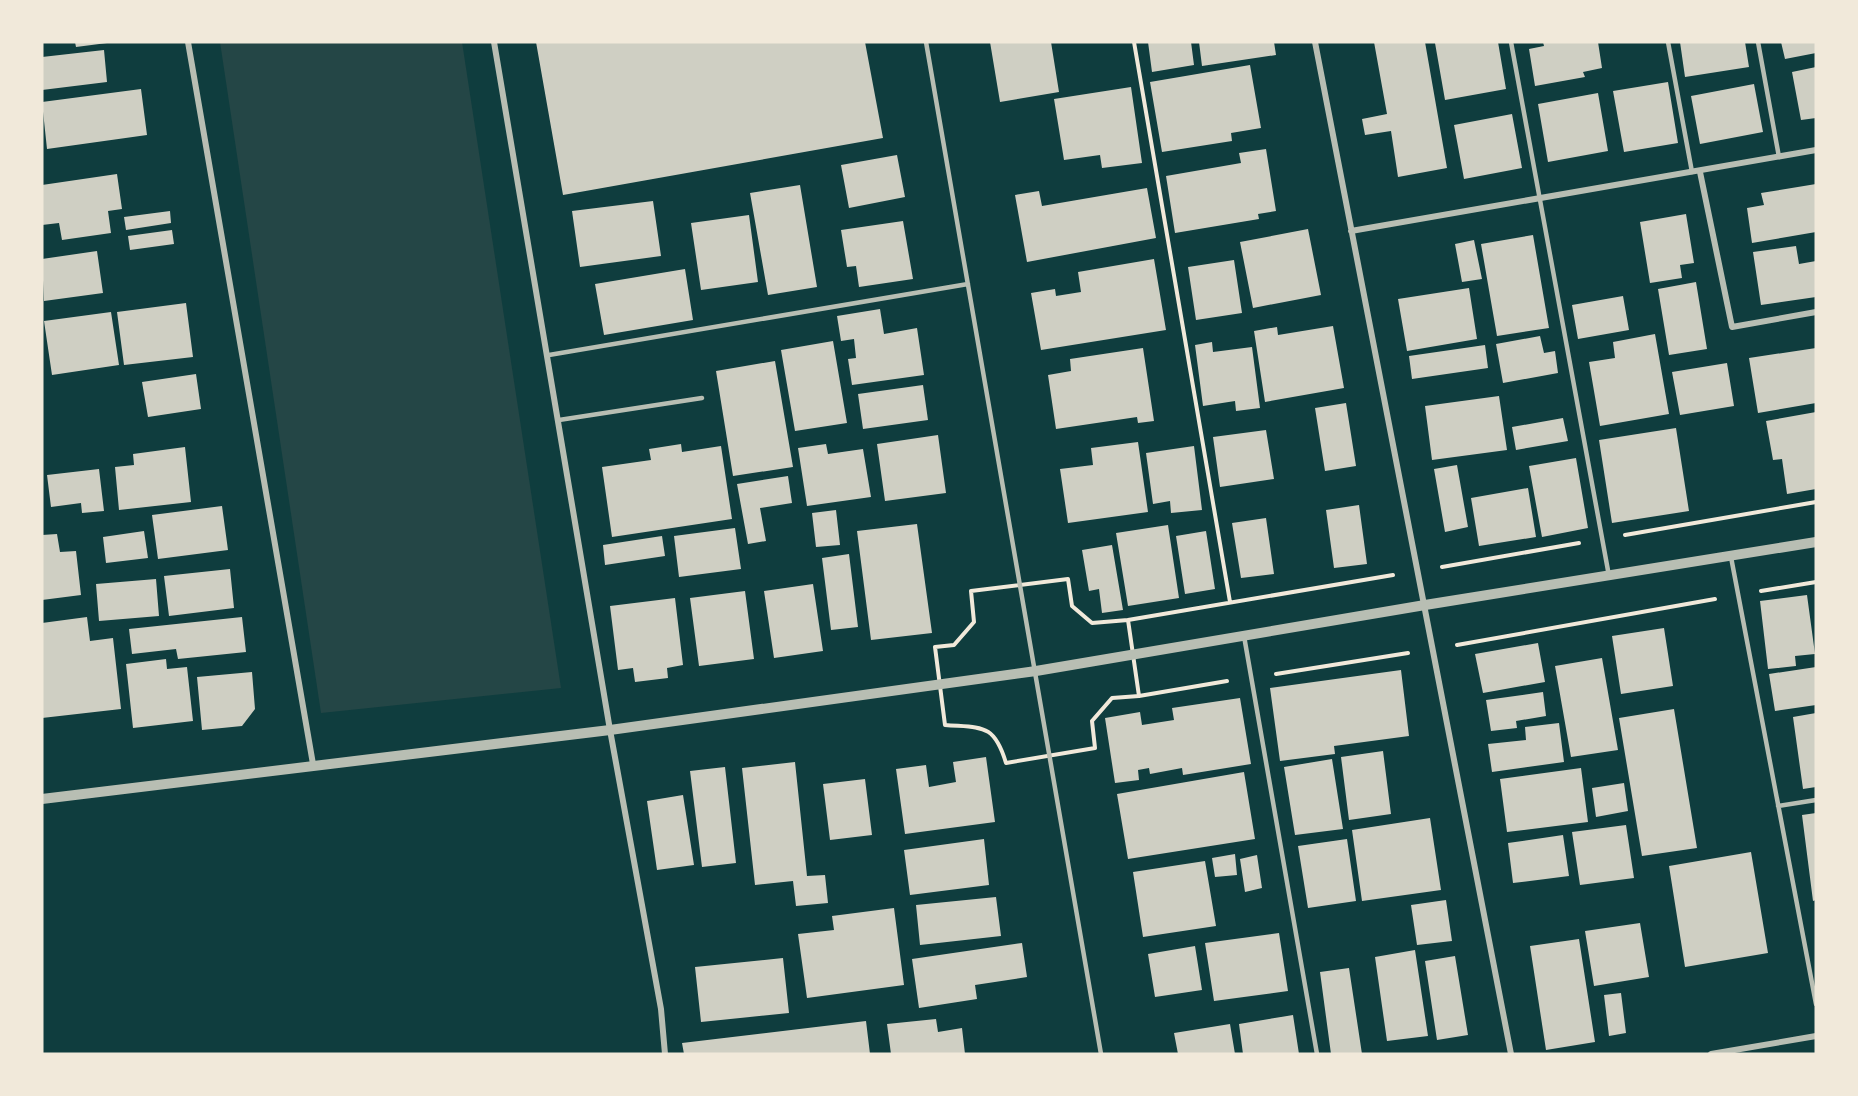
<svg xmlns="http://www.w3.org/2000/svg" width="1858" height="1096" viewBox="0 0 1858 1096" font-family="'Fira Sans Condensed',sans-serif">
<rect width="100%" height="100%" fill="#0f3d3e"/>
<path fill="#244646" d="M220 42H462L561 688 321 713Z"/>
<path fill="#cfcfc3" d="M75 42H107V43L76 47Z
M536 42H865L883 138 563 195Z
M990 42H1051L1059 92 1000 102Z
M1148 42H1191L1194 65 1152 72Z
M1199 42H1274L1276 55 1202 66Z
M1374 42H1425L1447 168 1398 177 1391 131 1365 135 1362 119 1387 114Z
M1498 42 1506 89 1445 100 1435 43Z
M1543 42H1598L1602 68 1583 72 1585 77 1535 86 1529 49 1544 46Z
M1680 42H1745L1749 67 1685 77Z
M1781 42H1816V53L1785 59Z
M104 50 107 82 42 90V57Z
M1250 65 1261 128 1231 133 1232 141 1162 152 1150 82Z
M1816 67V118L1801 120 1792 72Z
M1668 82 1678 143 1624 152 1613 91Z
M1754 84 1763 132 1700 144 1691 96Z
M1131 87 1142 163 1102 168 1100 155 1064 160 1054 99Z
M141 89 147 135 47 149 42 102Z
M1598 93 1608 151 1548 162 1538 104Z
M1512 114 1522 168 1464 179 1454 125Z
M1266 149 1276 211 1258 214 1259 219 1175 233 1166 176 1241 163 1239 153Z
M897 155 905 197 849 208 841 165Z
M117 174 122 209 108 211 111 233 62 240 59 223 42 225V185Z
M1816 184V232L1752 243 1747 208 1764 205 1761 193Z
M800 185 817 287 768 295 750 193Z
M1147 188 1156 238 1027 262 1015 195 1039 191 1042 206Z
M653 201 661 256 580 267 572 211Z
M170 211 171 223 126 230 124 217Z
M1686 214 1694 263 1680 265 1682 278 1650 283 1640 222Z
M749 215 758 282 701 290 691 223Z
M903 221 913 279 859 287 856 266 847 267 841 230Z
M1308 229 1321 295 1253 308 1240 242Z
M172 230 174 244 130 250 128 236Z
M1533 235 1549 328 1497 336 1481 244Z
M1474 240 1482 279 1462 282 1455 244Z
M1796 246 1799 264 1816 261V297L1761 305 1753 252Z
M97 251 103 293 44 301 42 259Z
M1154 259 1166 330 1041 350 1031 293 1055 289 1056 296 1081 292 1078 272Z
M1234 260 1242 313 1196 320 1188 267Z
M685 269 693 320 604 335 595 284Z
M1696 282 1707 349 1669 355 1658 289Z
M1469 288 1477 339 1407 351 1398 299Z
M1623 296 1629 330 1578 339 1572 305Z
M186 303 193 357 124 365 117 312Z
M880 309 884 334 917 328 924 375 852 385 848 359 856 358 854 339 841 341 837 316Z
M111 312 119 365 52 375 44 321Z
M1333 326 1344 388 1265 402 1254 331 1277 327 1278 335Z
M1655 334 1669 414 1600 426 1589 362 1615 358 1613 342Z
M1540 336 1544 353 1555 351 1558 373 1503 383 1496 344Z
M833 341 847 423 795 431 781 350Z
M1212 342 1213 352 1252 347 1260 408 1236 411 1235 401 1203 406 1195 345Z
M1485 345 1488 368 1412 379 1409 356Z
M1143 348 1154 421 1138 423 1137 417 1056 429 1048 375 1071 371 1070 359Z
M1816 348V403L1758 413 1749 358Z
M775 361 793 467 733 476 716 371Z
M1727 363 1734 406 1680 415 1672 372Z
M196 374 201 409 148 417 142 382Z
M923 385 928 420 863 429 858 394Z
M1499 396 1507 450 1432 460 1425 406Z
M1346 403 1356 466 1325 471 1315 408Z
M1816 412V489L1787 494 1782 459 1773 460 1766 421Z
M1563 418 1568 441 1516 450 1512 427Z
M1676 428 1689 511 1612 523 1599 440Z
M1266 430 1274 479 1220 487 1213 437Z
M938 435 946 493 885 501 877 444Z
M1138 442 1148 512 1068 523 1060 469 1093 465 1091 448Z
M681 444 682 452 721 446 732 519 612 537 602 467 651 460 649 449Z
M826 444 828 454 863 449 871 497 807 506 798 448Z
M1194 446 1202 510 1171 513 1170 501 1153 504 1146 453Z
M185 447 191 502 119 510 115 467 134 465 133 454Z
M1576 458 1588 528 1542 537 1529 466Z
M1457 465 1468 527 1445 532 1434 469Z
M99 469 104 511 82 513 81 503 51 507 47 475Z
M788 476 792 503 760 508 766 541 748 544 737 484Z
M1528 488 1536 537 1479 546 1471 498Z
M1359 505 1367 564 1334 568 1326 510Z
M222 506 228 550 158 559 152 515Z
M836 510 840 545 816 547 812 513Z
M1266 518 1274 574 1241 578 1232 523Z
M917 524 932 633 871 640 857 531Z
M1168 525 1179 598 1128 606 1116 533Z
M735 528 741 569 679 577 674 536Z
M144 531 148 558 106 563 103 537Z
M1206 531 1215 589 1185 594 1176 536Z
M57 534 60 552 76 551 81 595 42 600V535Z
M662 536 665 556 605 565 603 545Z
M1112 545 1123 610 1102 613 1099 589 1089 591 1082 550Z
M849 554 858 627 831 630 822 558Z
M230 569 234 608 169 616 164 576Z
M156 579 159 616 99 621 96 584Z
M813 584 823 651 774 658 764 591Z
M745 591 754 659 699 666 690 598Z
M1807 595 1815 654 1795 656 1796 666 1768 669 1760 601Z
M675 598 683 665 667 668 668 678 635 682 633 668 618 670 610 606Z
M87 617 90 641 113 638 121 709 42 718V623Z
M242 617 246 652 178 659 176 649 132 654 129 629Z
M1664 628 1673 686 1621 694 1612 636Z
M1538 643 1545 682 1483 693 1475 654Z
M1602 658 1618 750 1571 757 1555 666Z
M166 659 167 669 187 667 193 721 133 728 126 664Z
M1816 667V705L1775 711 1769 674Z
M1401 670 1409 736 1334 746 1335 754 1280 761 1270 688Z
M252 672 255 709 242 726 202 730 197 677Z
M1543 692 1546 716 1516 721 1517 728 1491 731 1486 700Z
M1240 698 1251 764 1183 775 1182 768 1150 774 1149 768 1138 770 1139 780 1115 783 1105 718 1140 712 1142 725 1174 720 1172 708Z
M1674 709 1697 848 1642 856 1619 718Z
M1816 713V787L1803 789 1793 717Z
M1559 723 1564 762 1492 772 1488 744 1526 740 1525 727Z
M1383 751 1391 814 1349 820 1341 757Z
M986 757 995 822 905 834 896 769 926 765 929 787 956 782 953 762Z
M1332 759 1343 829 1295 835 1284 767Z
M795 762 807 876 825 875 828 903 796 906 793 881 755 885 742 768Z
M725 767 736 863 702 867 690 771Z
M1581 768 1588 822 1507 832 1500 779Z
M1244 772 1255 839 1128 859 1117 794Z
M865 779 872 835 830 840 823 784Z
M1624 783 1628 811 1596 817 1592 788Z
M683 795 694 865 657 870 647 801Z
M1816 813V900L1813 901 1802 815Z
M1430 818 1441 890 1362 901 1352 830Z
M1626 825 1634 878 1580 885 1572 832Z
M1563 835 1569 876 1513 883 1508 843Z
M984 839 989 885 910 895 904 850Z
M1347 839 1356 901 1308 908 1298 846Z
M1751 852 1768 953 1685 967 1669 866Z
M1235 854 1237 875 1215 877 1212 858Z
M1257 855 1262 888 1245 892 1240 859Z
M1205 861 1216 926 1143 937 1133 872Z
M996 897 1001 936 920 945 916 905Z
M1446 900 1452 941 1417 945 1411 905Z
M894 908 904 985 807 998 798 934 834 930 832 916Z
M1640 923 1649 977 1594 986 1585 931Z
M1279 933 1288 991 1214 1001 1205 943Z
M1579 939 1595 1042 1546 1050 1530 946Z
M1022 943 1027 977 975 985 977 999 919 1008 912 959Z
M1195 946 1202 990 1155 997 1148 954Z
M1415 950 1428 1036 1387 1041 1375 957Z
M1455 956 1468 1035 1437 1040 1425 961Z
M783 958 789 1013 701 1022 695 967Z
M1349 968 1362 1054H1331L1320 972Z
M1621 993 1626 1033 1609 1036 1604 995Z
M1293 1015 1299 1054H1243L1239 1024Z
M936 1019 938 1032 962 1028 965 1054H891L887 1024Z
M866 1021 870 1054H684L682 1043Z
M1230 1024 1235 1054H1178L1174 1033Z"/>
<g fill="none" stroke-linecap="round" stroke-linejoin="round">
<path stroke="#f1e9da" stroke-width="4" d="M1134 42 1230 602
M1625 535 1816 502
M1442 567 1579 543
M1068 579 1072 606 1092 623 1128 620 1139 696 1112 698 1092 721 1095 748 1006 763C994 723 982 728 945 725L935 647 954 645 974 622 971 591Z
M1761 591 1816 582
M1128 620 1393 575
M1457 645 1715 599
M1276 674 1408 653
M1139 696 1227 681"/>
<path stroke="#b8beb3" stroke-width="4.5" d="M926 42 1101 1054
M1511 42 1609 576
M1668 42 1692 172
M1758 42 1779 157
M549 355 968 284
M559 420 702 398
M1731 557 1816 1004
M1244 636 1317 1054
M1778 806 1816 800"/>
<path stroke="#b8beb3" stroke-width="6" d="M188 42 313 764
M494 42 610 730 661 1009 665 1054
M1315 42 1511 1054
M1700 172 1732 327 1816 312
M1351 231 1816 150
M1711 1054 1816 1036"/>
<path stroke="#b8beb3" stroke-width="10" d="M42 799 610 730 1036 671 1425 605 1816 542"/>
</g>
<rect width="1858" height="1096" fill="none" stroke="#f1e9da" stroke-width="87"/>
</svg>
